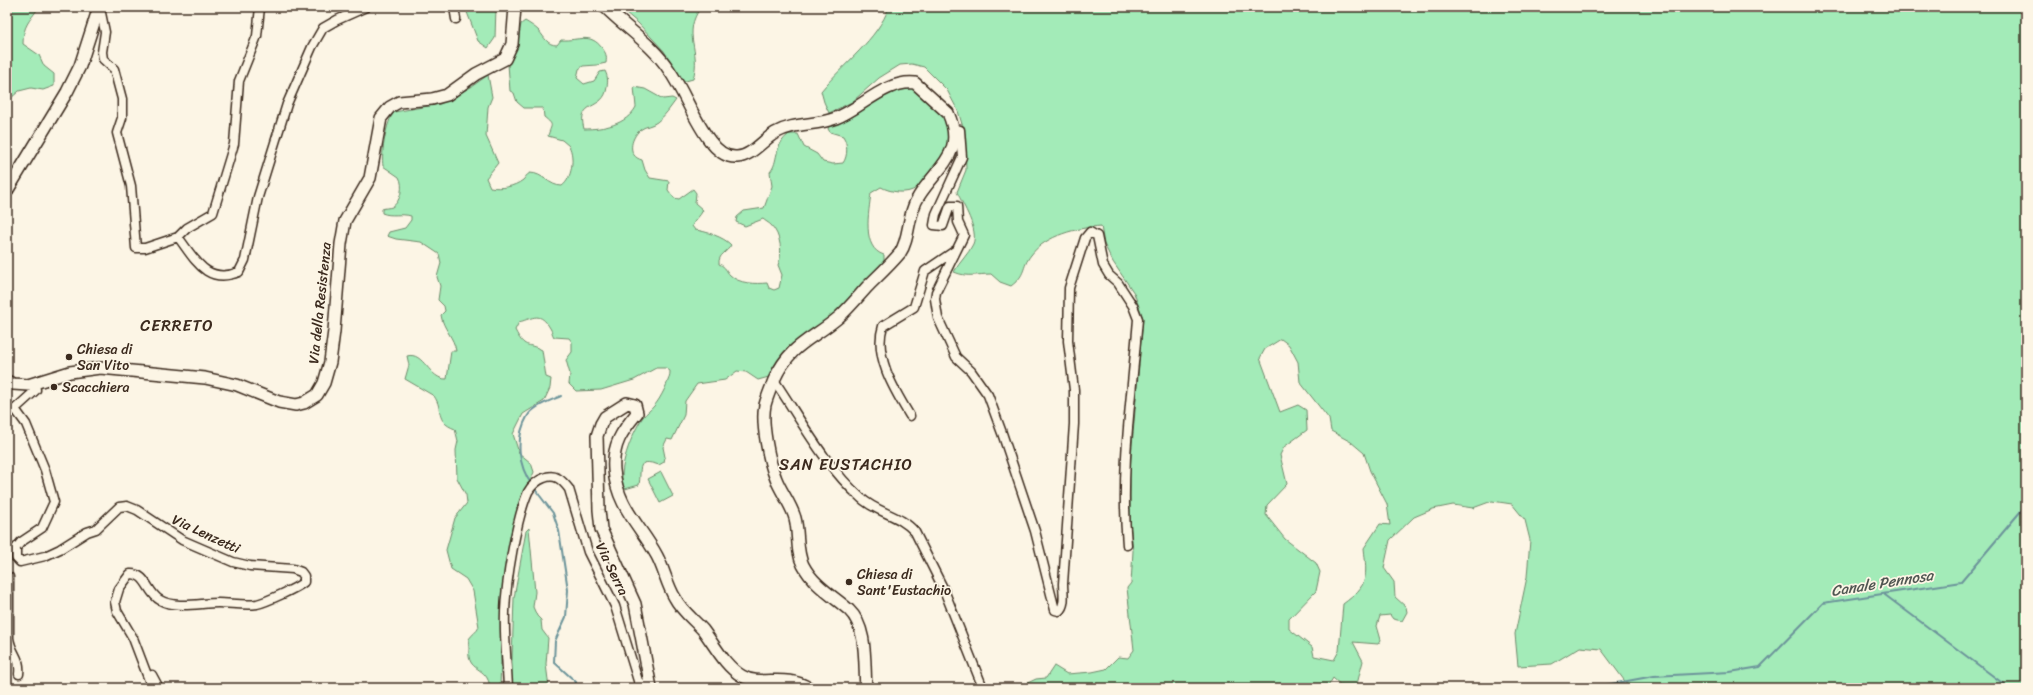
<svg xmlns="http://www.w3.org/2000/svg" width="2033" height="695" viewBox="0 0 2033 695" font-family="Sriracha,sans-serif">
<rect width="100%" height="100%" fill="#fcf5e5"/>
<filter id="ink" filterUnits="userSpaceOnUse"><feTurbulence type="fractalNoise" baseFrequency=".025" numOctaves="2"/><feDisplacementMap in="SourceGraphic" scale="8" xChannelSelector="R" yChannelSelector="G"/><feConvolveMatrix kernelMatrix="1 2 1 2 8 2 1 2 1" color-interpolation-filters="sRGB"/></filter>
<g filter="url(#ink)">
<path fill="#a3ebb8" stroke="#6f8a6b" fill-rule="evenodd" d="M7 7H39C29 22 23 25 23 44L39 55 44 66 54 74V86L43 90 31 88 19 91 10 99 7 100Z
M465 7H496L495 38 488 48 478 41Z
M619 7H701C681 35 702 49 693 79L682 82 664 51 638 23Z
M889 7H2026V688H1623L1627 684 1601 649 1580 647 1552 664 1518 666 1515 634 1527 577 1530 540 1525 520 1512 504 1492 501 1473 508 1453 505 1433 509 1414 517 1390 540 1384 568 1394 582 1395 597 1406 607 1407 612 1402 621 1393 619 1390 615 1380 616 1377 626 1381 640 1378 644 1353 642 1363 661 1356 688H1344L1333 678 1327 688H1017L1036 679 1046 678 1054 666 1067 674 1092 672 1106 669 1118 657 1128 658 1134 650 1127 588 1131 583 1133 551 1130 522V469L1143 318 1134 293 1113 262 1104 244 1101 226C1077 228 1046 235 1031 255 1021 268 1027 274 1011 286L1000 282 991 274C977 274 968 278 954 272 960 261 968 255 973 244 979 230 963 205 957 192L966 170 965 134 958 111 947 90 924 67 912 64 900 65 879 78 852 102 829 113 824 102 821 91C843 64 878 39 889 7ZM1281 339 1289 345 1298 362 1300 382 1329 419 1331 431 1351 442 1364 453 1370 471 1387 504 1390 525 1380 524 1364 548C1367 577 1369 585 1343 604L1339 651 1334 660 1314 656 1312 647 1289 629V619L1316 591 1320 572 1316 563 1285 539 1266 515 1267 505 1287 484 1280 455 1284 447 1307 430 1306 410 1298 405 1280 412 1260 358 1265 349Z
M525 21C530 24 535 27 539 31 545 38 547 45 557 45L561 40C579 41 590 32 602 48 606 53 607 56 606 63L597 65 583 66 579 69 577 78 584 84 594 81 600 72 605 71C608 77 608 81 607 87 604 112 576 99 584 129 603 129 626 125 636 107L634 87 645 89 663 99 672 98 676 100C670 108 665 116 657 122 652 126 645 126 640 130 630 139 627 156 642 160L645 170 650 178 669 181 668 190 674 198 679 199 693 189 696 193 695 203 703 210C700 217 694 220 692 226L695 230C705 231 724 237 731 245 727 253 718 254 719 264 726 267 726 271 730 275 739 284 755 284 767 283L769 288 774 290 779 288 782 275 778 265C783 254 781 235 771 225 769 223 765 221 763 219L745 226 736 222 737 217 744 211 764 208 772 186 770 172C779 162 773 146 789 134H798L804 147 817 154 823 162 833 164 843 163C848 156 848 144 843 136L830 132 828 129 830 124C856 110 884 89 914 87 925 97 939 106 946 120 956 141 940 162 927 177 923 180 920 186 916 188 907 195 890 192 881 187L871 193C869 212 861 248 884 255V265L853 298 780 360 769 377 758 380 746 372 737 371 725 380 697 384 685 401 684 415 672 440 667 439 663 447 665 457 664 462 659 465C635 457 642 469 639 485L625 489C615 473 633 431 643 417 646 413 651 410 654 406 660 400 671 378 670 371L666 368H656L634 380 601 390 576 391 569 384 570 374 566 360 572 352V342L569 338 554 337C552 334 552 331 550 328 540 311 534 318 519 322L515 330C525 350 527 342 542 350L546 377 551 379 550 388 544 401 523 414 513 434 519 453 531 463 534 472 528 486 502 628 500 688H490C488 665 466 673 469 649 469 646 468 643 469 639 471 635 477 632 479 627L473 591 466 579 451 569 446 550 455 518 467 503 466 495 457 478 456 450 458 441 455 429C434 421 444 410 434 396L405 379 409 365 407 356C424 351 429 380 447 379L451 351H456C454 337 443 329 441 315L445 311 444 306 438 300 440 286 437 277 441 263 439 254 421 242 396 239 387 236 389 232 405 228 411 220V216C401 213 391 217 382 213V209C384 208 389 208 392 207 401 202 404 185 399 177L383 166C381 153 386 122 394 112L440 104 471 87 488 75 492 97 488 107 486 136 498 163 486 178 490 187C501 189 514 187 523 180 526 177 526 175 530 173 543 173 549 186 562 186 572 179 575 157 569 146L562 140 548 136C551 124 555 126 544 117L543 108H524L517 102 514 93 510 91 508 64 517 47 521 24Z
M661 472 673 496 660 503 648 479Z
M529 528 535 592 533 607 537 616 541 620 542 630 548 638 546 664 549 688H511L514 598 526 531Z"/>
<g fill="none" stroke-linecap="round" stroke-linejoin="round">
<path stroke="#6c949a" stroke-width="2" d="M532 485C518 466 515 438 527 417 533 406 550 401 561 396
M534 488 553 513 559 531 568 590 566 617 555 641 554 662 576 682 575 688
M1885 595 2009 688
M1590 688 1654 676 1730 672 1760 667 1823 603 1961 582 2026 505"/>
<g stroke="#3b2a1e" stroke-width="11">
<path id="street" d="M454 7 456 19
M100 8 105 32 102 52 103 59 114 69 122 99V118L117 133 131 186 136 248H145L178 237C195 259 206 285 239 272L245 260 258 197 287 104 312 47 323 28 337 20 366 7
M954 129 960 130 962 157 936 214 934 225 943 226 950 206H957L958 222 964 235 936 292 935 299 938 318 956 357 971 371 988 395 1002 433 1035 531 1055 610 1059 611C1066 605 1063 593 1063 584L1074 424V390L1068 341 1069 288 1085 238 1090 232 1097 236 1103 265 1109 275 1118 283 1133 306 1138 319C1132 394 1120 470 1127 545
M178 237 187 228 213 213 234 144 239 81 257 36 260 7
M774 380C801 420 825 466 861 498 877 513 901 515 915 532L944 590 983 688
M15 409 26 424 45 470 54 502 42 528 21 542 16 548V558L20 562 45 556 60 549 87 532 96 529 119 507 127 506 137 510 182 540 233 562 250 566 293 569 301 572 304 576V582C297 588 266 602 257 604 245 606 230 603 218 603 200 603 176 609 160 600 147 593 147 573 130 574L119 589 115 602 117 611 133 638 152 688
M7 411 15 409 36 390 35 383
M910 416C895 391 873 356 883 326L914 307 925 271 956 250
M9 577V638C11 654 21 657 19 674
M152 675 159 688
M508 688C507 663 504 637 505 612 506 581 516 520 528 492 531 486 538 480 544 478 555 473 562 480 569 489L588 552 615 606 639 684 650 683"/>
</g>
<g stroke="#3b2a1e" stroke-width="14">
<path id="secondary" d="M605 7C626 28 653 45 669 70 685 93 693 119 710 141 716 149 726 158 737 157 752 156 763 140 775 133 794 122 816 126 836 118 862 108 885 80 915 83L948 113C966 153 939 165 919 196 907 214 910 239 900 253 890 265 878 276 867 287 858 297 849 308 839 317 812 340 790 344 774 380 771 388 767 397 765 405 761 423 769 462 776 479 781 492 791 504 795 518 799 533 796 552 803 565 814 586 832 595 849 610 868 628 864 664 866 688
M7 191 67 92 80 66 99 7
M7 381 13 384 28 385 70 372 100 368 205 378 237 385 279 402 296 405 304 403 317 395 324 383 330 362 334 331 341 244 345 221 370 178 381 118 390 107 399 102 432 99 447 95 476 74 505 59 512 44 515 7
M651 688 635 604 601 529 599 510 597 436 601 424 605 417 627 403 635 405 637 413C622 431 612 445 614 470 617 507 641 526 657 556 664 569 667 585 675 598 681 610 694 620 703 630 715 646 725 666 742 676 760 687 785 673 809 688"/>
</g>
<use href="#street" stroke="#fcf5e5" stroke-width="8"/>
<use href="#secondary" stroke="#fcf5e5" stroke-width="11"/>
</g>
</g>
<g fill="#3b2a1e" stroke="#fcf5e5" stroke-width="1.5">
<circle cx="69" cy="357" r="4"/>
<circle cx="54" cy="387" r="4"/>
<circle cx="849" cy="582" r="4"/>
</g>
<g text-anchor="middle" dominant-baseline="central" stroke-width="3.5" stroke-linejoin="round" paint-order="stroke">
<g font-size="14" fill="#3b2a1e" stroke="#fcf5e5">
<text transform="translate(320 303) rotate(-84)">Via della Resistenza</text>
<text transform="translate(206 534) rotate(25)">Via Lenzetti</text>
<text transform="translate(612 569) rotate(64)">Via Serra</text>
</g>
<g font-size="14" fill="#3b2a1e" stroke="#fcf5e5" text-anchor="start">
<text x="77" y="349">Chiesa di<tspan x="77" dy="16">San Vito</tspan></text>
<text x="62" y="387">Scacchiera</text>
<text x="857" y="574">Chiesa di<tspan x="857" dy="16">Sant'Eustachio</tspan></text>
</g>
<g font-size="15" font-style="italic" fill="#505652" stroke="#fcf5e5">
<text transform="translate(1882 583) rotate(-9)">Canale Pennosa</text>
</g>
<g font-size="16" letter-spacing="1" fill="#3b2a1e" stroke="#fcf5e5">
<text x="177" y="325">CERRETO</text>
<text x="846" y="464">SAN EUSTACHIO</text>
</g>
</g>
<rect width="2033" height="695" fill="none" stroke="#fcf5e5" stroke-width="24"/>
<rect x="12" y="12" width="2009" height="671" fill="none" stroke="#3b2a1e" stroke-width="1.5" filter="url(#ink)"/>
</svg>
